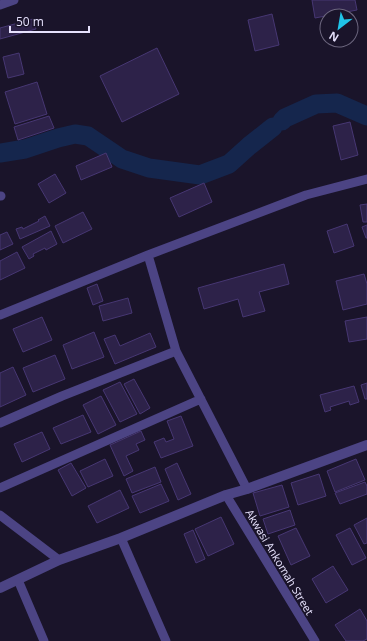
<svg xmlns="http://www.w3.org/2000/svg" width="367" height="641" viewBox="0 0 367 641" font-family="'Open Sans',sans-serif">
<rect width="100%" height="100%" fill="#1a142a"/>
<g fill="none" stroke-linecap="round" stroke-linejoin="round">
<path stroke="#15264d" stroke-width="19" d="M282 121 285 118 316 104 337 103 367 116
M0 153 25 149 58 138 75 134 88 136 122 159 149 168 200 175 229 164 249 146 273 127"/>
</g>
<path fill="#2d2249" stroke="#473773" d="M312 0H355L357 10 315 18Z
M272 14 279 45 255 51 248 20Z
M33 19 36 29 0 39V28Z
M157 48 179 94 122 122 100 76Z
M19 53 24 74 8 78 3 57Z
M37 82 47 114 15 124 5 92Z
M49 116 54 128 18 140 14 127Z
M350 122 358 155 341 160 333 126Z
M106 153 112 167 81 180 76 166Z
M55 174 66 193 49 203 38 184Z
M204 183 212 202 179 217 170 198Z
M367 204V222H363L360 205Z
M83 212 92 229 63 243 55 226Z
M45 216 50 226 20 239 16 229 22 227 23 229 39 221 38 220Z
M347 224 354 246 334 253 327 231Z
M367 225V238H366L362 227Z
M51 231 57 244 46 250 45 248 33 254 34 256 29 259 22 247Z
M7 232 13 244 0 250V235Z
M17 252 25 268 0 280V261Z
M284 264 289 284 259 292 265 311 243 317 238 299 204 309 198 288Z
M364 274 367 284V304L343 310 336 281Z
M97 284 103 301 93 305 87 288Z
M128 298 132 313 103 321 99 306Z
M42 317 52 340 23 352 13 329Z
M367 317V339L349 342 345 321Z
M94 332 104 357 72 369 63 345Z
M150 333 156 347 115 364 104 339 115 335 120 346Z
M55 355 65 379 33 392 23 368Z
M13 367 26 395 0 407V373Z
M134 379 150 408 140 414 124 384Z
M120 382 137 414 120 422 103 390Z
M367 383V399H365L361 385Z
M354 386 359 402 350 405 349 401 330 407 331 410 325 412 320 395Z
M101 396 116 425 98 434 83 405Z
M83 415 91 432 61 444 53 428Z
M181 416 193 446 161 458 154 442 164 438 166 442 174 439 167 421Z
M141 431 145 440 136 444 139 450 126 456 133 471 124 476 110 445Z
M42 432 50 449 22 462 14 444Z
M105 459 113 476 88 487 80 471Z
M356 459 365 480 335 492 327 471Z
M71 463 86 488 72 496 58 470Z
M177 463 191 494 178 500 165 469Z
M155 467 161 482 132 493 126 479Z
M319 474 326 496 298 505 291 483Z
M365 482 367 486V494L340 504 335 493Z
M161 484 169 501 140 513 132 496Z
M282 485 289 507 260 516 253 493Z
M120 490 129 508 97 523 88 506Z
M290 510 295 525 268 534 263 519Z
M221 517 234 544 208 556 195 529Z
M367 518V543L364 544 354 525Z
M296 528 310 556 291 565 278 536Z
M350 528 366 558 352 565 336 535Z
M193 530 205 559 196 563 184 534Z
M333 566 348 590 326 603 312 579Z
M360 609 367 621V639L363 641H346L335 625Z"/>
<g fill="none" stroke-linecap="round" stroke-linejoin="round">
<path stroke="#4c4484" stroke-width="9" d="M0 5 14 0
M0 196H1
M0 315 148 255
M176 351 148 255 306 195 367 179
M0 423 62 396 176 351 247 489
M0 488 201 399
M226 495 315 641
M0 515 59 560
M121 538 166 641
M18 580 44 641"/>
<path stroke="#4c4484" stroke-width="10" d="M0 588 59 560 121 538 226 495 247 489 367 445"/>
</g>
<g text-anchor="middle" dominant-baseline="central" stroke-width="3.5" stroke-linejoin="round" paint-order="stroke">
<g font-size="11" fill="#e6e1fc" stroke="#1a142a">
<text transform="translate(280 562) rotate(59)">Akwasi Ankomah Street</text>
</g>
</g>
<g transform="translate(339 28) rotate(211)"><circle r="19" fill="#1a142a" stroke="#6c667e"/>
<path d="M0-3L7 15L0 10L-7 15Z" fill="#20c4e8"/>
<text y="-6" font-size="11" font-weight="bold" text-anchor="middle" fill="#e6e1fc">N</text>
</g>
<path d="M10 26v6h79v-6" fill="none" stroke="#e6e1fc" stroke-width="2"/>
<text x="16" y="26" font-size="12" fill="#e6e1fc" stroke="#1a142a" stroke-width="3" paint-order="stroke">50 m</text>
</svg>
